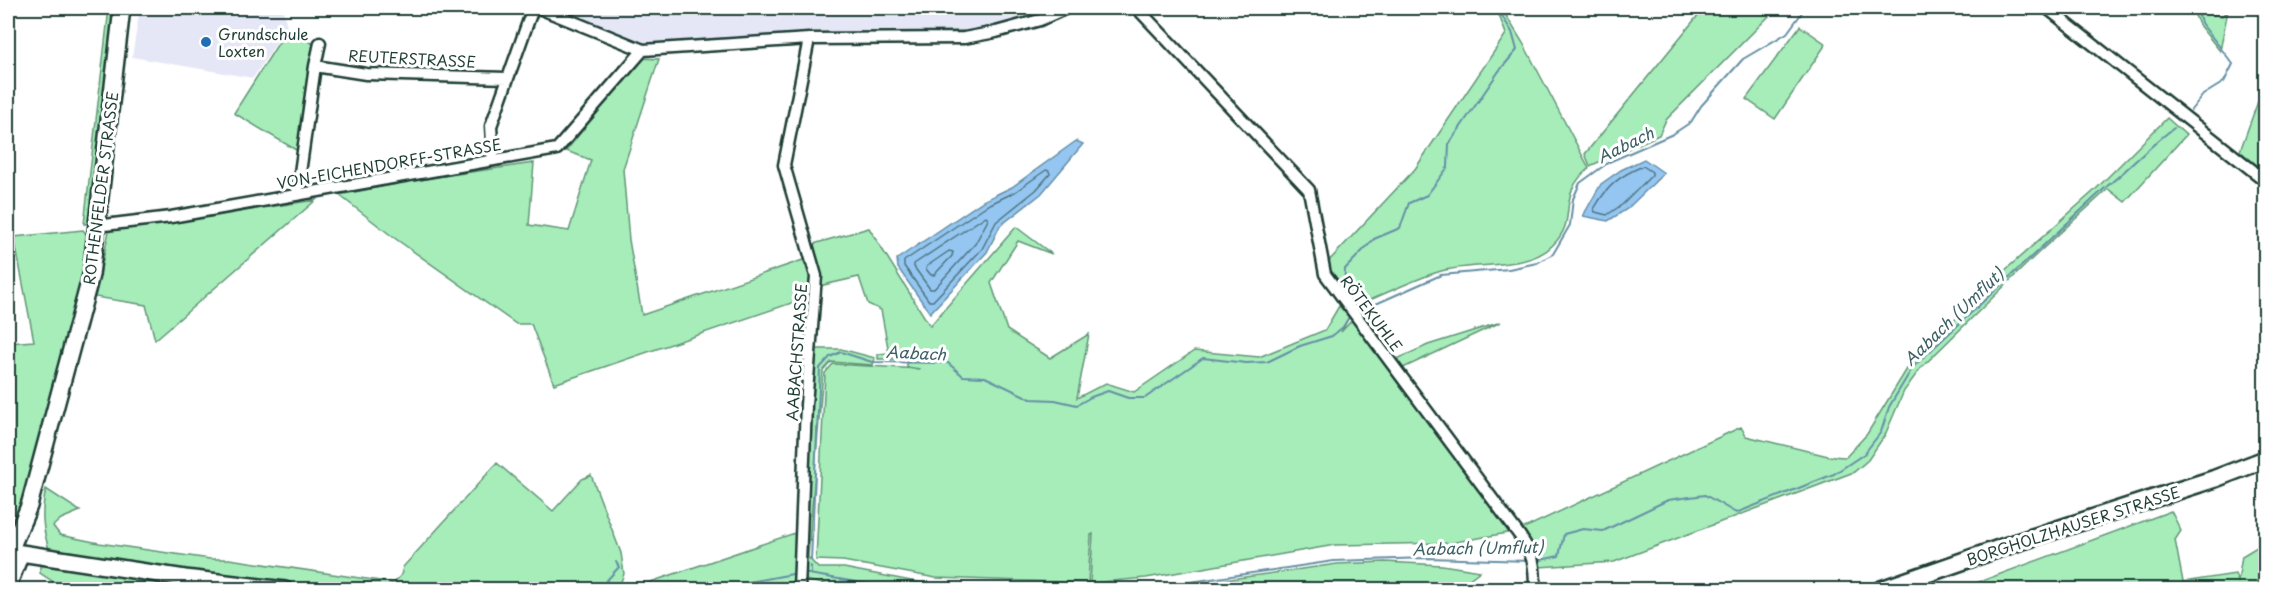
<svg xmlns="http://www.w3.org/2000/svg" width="2273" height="597" viewBox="0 0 2273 597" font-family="'Playpen Sans',sans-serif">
<rect width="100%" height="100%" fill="#fff"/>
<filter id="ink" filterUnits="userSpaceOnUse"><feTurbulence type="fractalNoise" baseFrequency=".0167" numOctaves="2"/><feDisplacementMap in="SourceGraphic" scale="12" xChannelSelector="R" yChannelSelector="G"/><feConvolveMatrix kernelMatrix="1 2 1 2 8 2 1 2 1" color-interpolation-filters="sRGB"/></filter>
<g filter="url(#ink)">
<path fill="#e6e7f6" d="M140 8H283L287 27 253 78 132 57Z
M554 8H1050L992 28 944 33H803L666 44 639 42Z"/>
<path fill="#a6edba" stroke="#629577" stroke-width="1.5" d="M109 8H117L90 223 84 224Z
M1704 8H1777L1666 120 1659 135 1590 166 1585 154Z
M2192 8H2206L2208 14 2222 16 2228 10 2220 51 2199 25Z
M1502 9 1523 43 1589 168C1582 174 1576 181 1572 190 1564 211 1573 224 1553 245 1527 272 1471 261 1438 272 1413 280 1389 292 1365 302L1356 310 1330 275 1327 263 1415 169 1506 34 1499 15Z
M1800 26 1826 44 1775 119 1746 99Z
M286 31 314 44 301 153 234 113Z
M640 58 659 59 623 169 629 240 642 315 803 260 810 274 809 297 554 384 531 324H516L393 237 339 195 422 179 534 163 529 225 569 231 591 160 566 151Z
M2265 82 2266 172 2265 173 2240 151Z
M2167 118 2186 135 2125 202 2108 189 2036 255 1920 369 1904 391 1885 435 1868 460 1854 472 1614 562 1539 567 1537 555 1520 530 1741 427 1746 436 1828 456 1846 457 1867 434 1910 364 2003 272 2095 190Z
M316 200 155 340 146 305 95 297 109 231Z
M1016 227 1052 254 1018 241 991 283 1007 330 1050 358 1089 334 1077 398 1106 383 1134 392 1194 351 1259 357 1325 330 1339 306 1349 317 1341 332 1353 319 1513 532 1450 543 1335 545 1146 578 1090 583 1093 534 1091 535 1088 583 936 578 843 561 816 560 825 373 833 364 920 369 907 367V359H878V354L889 353 881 310 868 304 859 277 819 286 810 245 869 228 930 326Z
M83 230 88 236 78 303 33 464 11 531 8 535V343L34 341 14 237Z
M1501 322 1399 370 1396 362 1399 358 1428 345Z
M814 349H841L875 358 873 365 831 362 823 371 808 557 818 568H844L932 585 1084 590H850L805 580 740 589 627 590 795 533Z
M497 463 553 511 582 479 591 475 621 553 624 574 618 589H312L274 580 152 568 49 549C42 528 41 511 46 489L80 511 61 519 53 526 60 535 99 543 210 559H229L394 583 401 575 403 567Z
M2171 511 2181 531 2175 540 2183 582 2235 574 2238 581 2242 556 2265 542V589H1960Z
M1385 562 1442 565 1480 571 1456 589H1159L1337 564Z
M40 564 240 589H64L40 573Z"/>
<path fill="#94c6f1" stroke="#658fa5" stroke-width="1.5" d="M1076 141 1083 144 1041 194 1000 226 987 252 930 313 898 268 897 259 983 201 1012 187Z
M1644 159 1664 173 1627 209 1608 221 1583 216 1601 184 1621 170Z"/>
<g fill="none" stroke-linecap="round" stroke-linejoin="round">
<path stroke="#4e7480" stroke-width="1.5" d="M1643 166 1652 172V175L1623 204 1607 215 1595 212 1594 209C1607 186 1619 176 1643 166Z
M1046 170 1049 171 1050 174 1036 190 996 222 982 249 933 301H929L904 266V261L986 206 1015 192Z
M986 216 988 220 975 244 934 289H930L914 267V264Z
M949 251 953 252 952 256 934 275H931L926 269 927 266Z"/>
<path stroke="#658fa5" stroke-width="2" d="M2191 110 2203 95 2224 82 2233 64 2201 23 2197 8
M1365 309 1344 288 1345 269 1374 239 1400 228 1409 203 1427 195 1448 167 1449 144 1499 71 1517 50 1512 32 1497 8
M1360 311 1441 275 1509 269 1537 263 1553 254 1570 225 1573 199 1580 183 1609 162 1673 134 1691 122 1701 106 1743 59 1787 33 1801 14 1803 8
M811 560 820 368 830 357 841 352 872 362 948 363 963 376 985 377 1031 399 1055 400 1077 405 1091 397 1108 391 1128 398H1145L1203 358 1246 363 1267 362 1300 346 1332 336 1343 327 1349 317
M1536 561 1559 556 1564 534 1583 529 1603 531 1668 500 1705 495 1736 513 1834 474 1864 454 1881 432 1889 407 1913 367 2105 188C2129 169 2149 146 2174 128
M811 566V573
M803 573 904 590
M598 590 619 567 616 562
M706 590 798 573
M1136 590 1334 561 1427 558 1530 561"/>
<g stroke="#1f3d34" stroke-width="15">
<path id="street" d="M539 8 643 50 809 39 964 38 996 32 1040 20 1067 8
M1137 8 1309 190 1325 274 1520 536C1534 557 1535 564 1535 590
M2047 8 2266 181
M315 66 320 43
M493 160 491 126 533 8
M297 194 315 66 366 74 507 78
M96 226 171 217 557 149 643 50
M799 590 806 405 816 276 784 165 809 39"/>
</g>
<g stroke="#1f3d34" stroke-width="20">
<path id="secondary" d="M8 551 185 578 285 590
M8 569 10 551 29 506 91 275 122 8
M8 586 18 561"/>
</g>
<g stroke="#1f3d34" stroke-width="21">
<path id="primary" d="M1880 590 2015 543 2214 479 2266 459"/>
</g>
<use href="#street" stroke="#fff" stroke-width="10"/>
<use href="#secondary" stroke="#fff" stroke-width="15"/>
<use href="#primary" stroke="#fff" stroke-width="16"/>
</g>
</g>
<circle fill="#1f6fb2" stroke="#fff" stroke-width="2" cx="206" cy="42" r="6"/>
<g text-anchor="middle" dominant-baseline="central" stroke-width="6" stroke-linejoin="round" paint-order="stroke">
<g font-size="15" fill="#1f3d34" stroke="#fff" text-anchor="start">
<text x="218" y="33">Grundschule<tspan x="218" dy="17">Loxten</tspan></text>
</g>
<g font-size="15" fill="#1f3d34" stroke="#fff">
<text transform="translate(412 58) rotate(3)">REUTERSTRASSE</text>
<text transform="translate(389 163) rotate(-10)">VON-EICHENDORFF-STRASSE</text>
<text transform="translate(100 188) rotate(-83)">ROTHENFELDER STRASSE</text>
<text transform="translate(1372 313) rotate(53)">RÖTEKUHLE</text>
<text transform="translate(796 352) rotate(-86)">AABACHSTRASSE</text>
<text transform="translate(2073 525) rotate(-18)">BORGHOLZHAUSER STRASSE</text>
</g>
<g font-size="16" font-style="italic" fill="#3c5f63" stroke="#fff">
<text transform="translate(1625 144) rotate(-26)">Aabach</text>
<text transform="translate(1953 316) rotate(-44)">Aabach (Umflut)</text>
<text transform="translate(916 352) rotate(3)">Aabach</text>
<text transform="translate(1478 547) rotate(-1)">Aabach (Umflut)</text>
</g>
</g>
<rect width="2273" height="597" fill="none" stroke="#fff" stroke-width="30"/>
<rect x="15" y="15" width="2243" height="567" fill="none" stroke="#1f3d34" stroke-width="2" filter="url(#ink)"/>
</svg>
